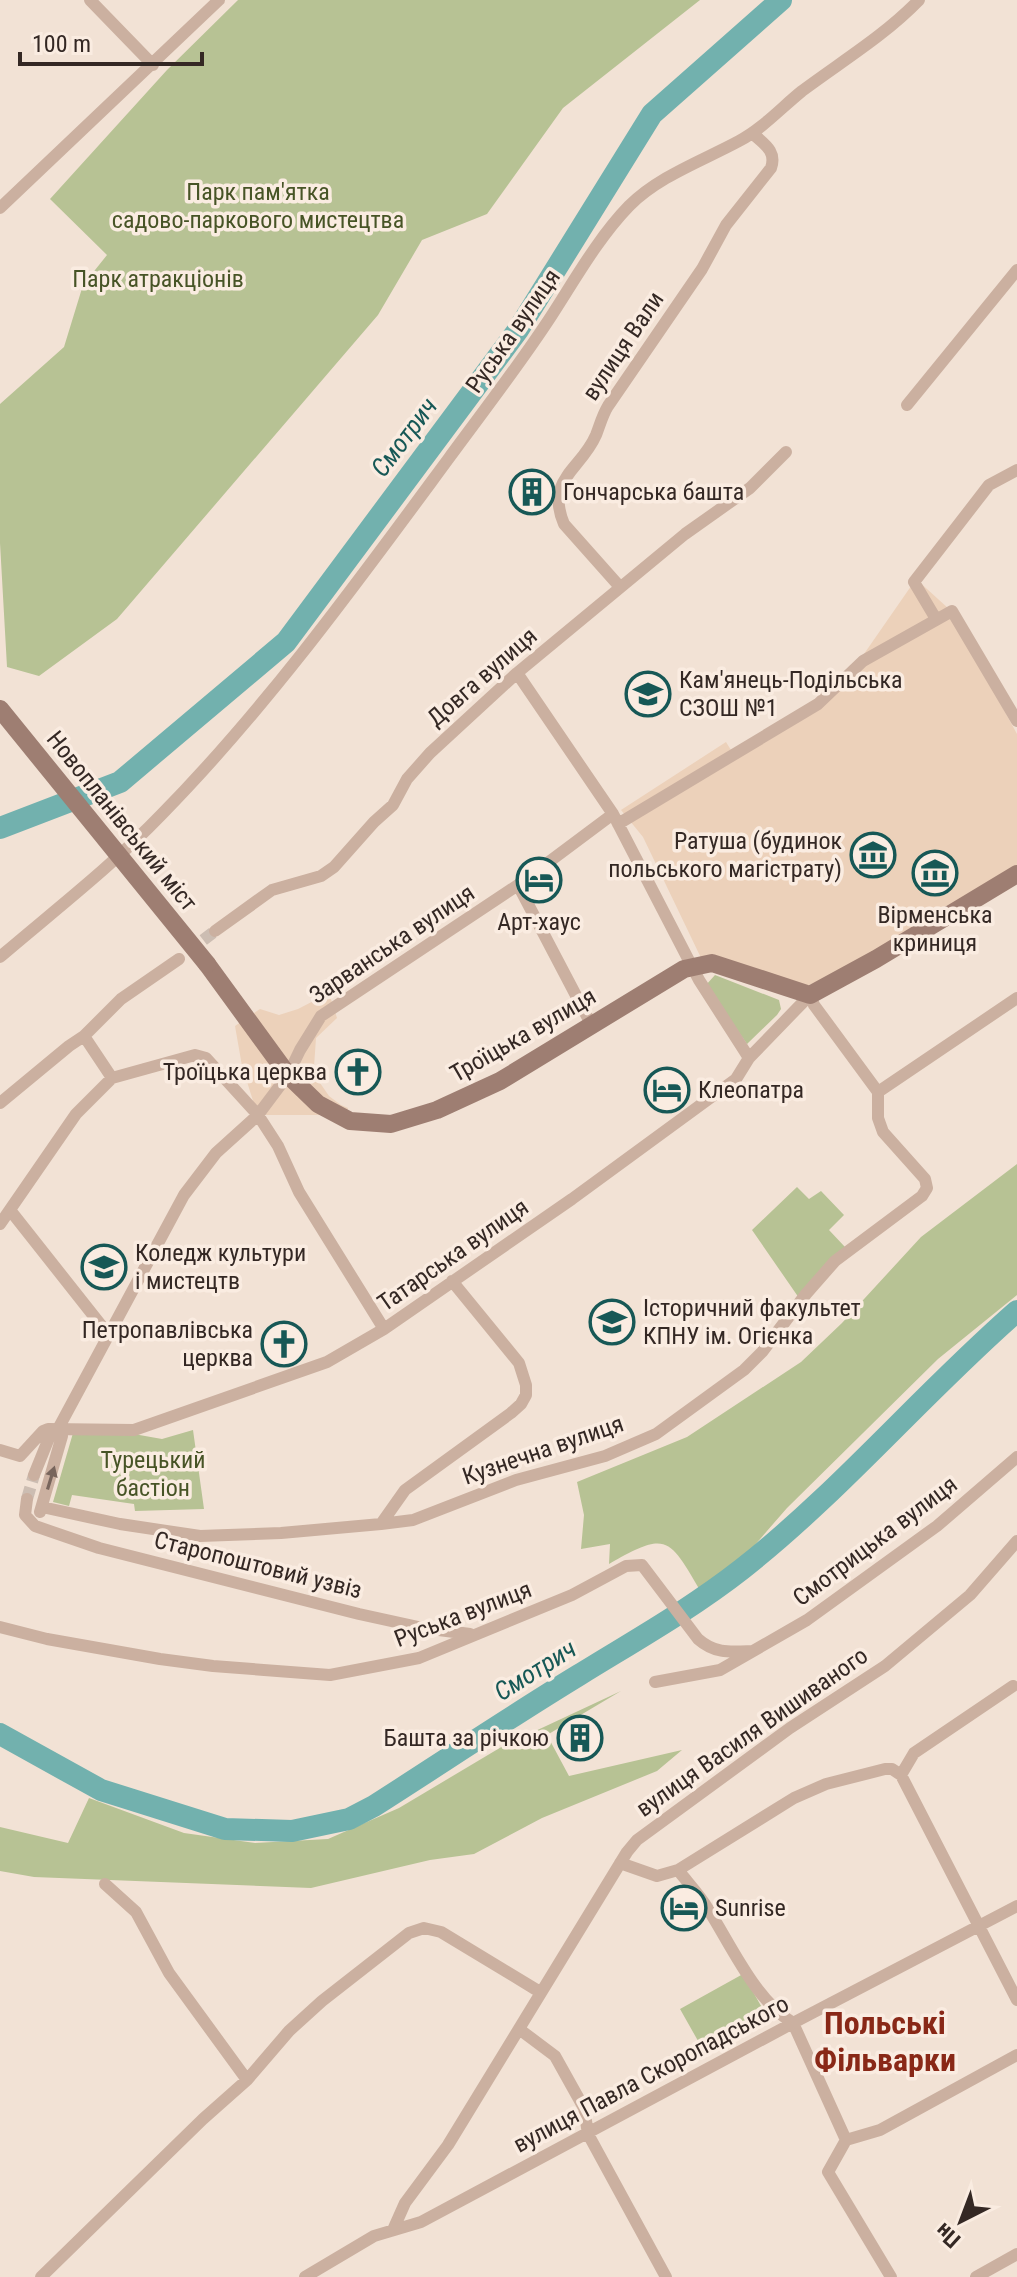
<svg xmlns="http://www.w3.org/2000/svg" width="1017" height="2277" viewBox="0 0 1017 2277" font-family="'Roboto Condensed',sans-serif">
<rect width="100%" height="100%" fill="#f2e2d5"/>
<path fill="#b7c294" d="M238 0H700L563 108 487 214 422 240 378 315 117 619 39 676 7 667 0 543V404L64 347 83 285 107 255 50 199 167 70Z
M715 975 779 1000 781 1009 777 1015 747 1044 706 985Z
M1017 1164V1295L938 1359 787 1508 740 1562 701 1592C669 1538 668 1530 609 1564L610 1544 581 1549 584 1515 577 1482 687 1437 801 1362 842 1323 921 1237Z
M797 1187 809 1199 821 1191 844 1215 829 1230 845 1247 799 1298 752 1230Z
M83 1425 162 1439 193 1430 204 1509 135 1511 134 1504 72 1495 69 1506 53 1502 73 1433Z
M621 1691 547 1735 569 1776 682 1750 657 1771 542 1818 474 1854 430 1860 311 1888 34 1877 0 1871V1827L68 1843 89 1798 184 1833 255 1843 328 1839 399 1808 503 1746Z
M743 1974 769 2020 706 2055 680 2009Z"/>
<path fill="#ecd1ba" d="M916 579 949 609 1017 734V870L876 957 802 988 702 960 643 837 621 810 726 742 734 755 839 690Z
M329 993 337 1018 316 1038 314 1067 318 1080 329 1096 341 1105 348 1108 346 1121 333 1115H263L255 1107 242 1066 235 1026 260 1009 279 1015 298 1009Z"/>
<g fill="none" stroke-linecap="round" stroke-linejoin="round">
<path stroke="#72b1ae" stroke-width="22" d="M0 828 120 782 286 642 518 330 652 114 781 0
M0 1734 101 1790 225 1829 292 1831 349 1819 374 1806C443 1762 510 1717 579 1675 634 1641 691 1609 742 1569 841 1491 922 1394 1017 1311"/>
<path stroke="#ccbdb2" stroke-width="12" stroke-dasharray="12 6" stroke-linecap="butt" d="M189 951 215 931
M27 1499 34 1475"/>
<path stroke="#cbb0a0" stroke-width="12" d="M90 0 153 65
M0 208 219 0
M907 405 1017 270
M620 587 564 524C545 479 581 470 596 435 600 425 602 416 608 406L702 269 726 225 771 168C777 151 764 144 752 133
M936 619 914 582 989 485 1017 470
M517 673 613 814 699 980 749 1058
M618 824 818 704 863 661 952 611 1017 721
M518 885 591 1024
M215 931 272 890 321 876 334 867 374 822 393 805 407 779 430 753 517 673 685 534 750 488 786 452
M0 957C55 910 112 866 162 814 268 706 359 580 449 458 482 413 517 368 548 321 573 283 597 239 629 206 659 176 702 161 739 141 762 129 781 108 802 91 842 61 884 36 919 0
M84 1036 121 999 179 959
M878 1092 1017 998
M0 1103 69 1046 84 1036 112 1078
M10 1210 108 1334
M0 1224 76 1114 112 1078 195 1055 206 1058 258 1115 278 1146 299 1192 384 1329
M0 1450 20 1456 43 1431 48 1429 134 1430 327 1362 384 1329 572 1199 736 1079 749 1058 810 995 814 1005 878 1092V1118L883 1132 925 1179 927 1188 922 1196 835 1261 806 1294 762 1352 744 1370 656 1434 605 1456 516 1480 413 1520 381 1524 281 1533 200 1536 120 1524 42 1507
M34 1475 51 1433 58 1429 184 1195 216 1153 258 1115 288 1075 300 1050 321 1016 518 885 613 814
M27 1499 25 1515 35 1526 99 1548 359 1614 423 1628 470 1634
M40 1512 62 1436 58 1429
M381 1524 405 1490 511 1413 521 1404 526 1395V1385L519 1363 452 1281
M0 1627 47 1639 160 1659 213 1666 330 1675 419 1658 572 1595 626 1566 642 1565 698 1639C715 1654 730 1652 752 1651
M655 1682 720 1670 807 1620 937 1526 1017 1457
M901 1775 1017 2000
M620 1863 657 1876 678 1870
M105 1884 136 1912 169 1973 247 2080
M519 2029 555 2056 584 2108 588 2134 666 2277
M846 2140 880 2130 1017 2055
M393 2230 405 2203 448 2145 627 1852 637 1840 790 1728 885 1666 970 1595 1017 1541
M41 2277 203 2119 247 2080 289 2031 322 2001 409 1933 424 1928 441 1932 540 1992
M305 2277 374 2236 421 2222 793 2023 1017 1906
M891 2277 828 2172 846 2140 793 2023C755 2000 731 1945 708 1909 700 1895 688 1883 678 1870L794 1798 826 1784 885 1769H892L901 1775 914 1753 1013 1686
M976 2277 1017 2254"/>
<path stroke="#9e7e72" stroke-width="18" d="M207 964 288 1075 318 1104 350 1121 391 1124 437 1110 500 1081 684 969 712 963 810 995 876 959 1017 874"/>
<path stroke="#9e7e72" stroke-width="18" d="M0 709 207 964"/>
</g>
<defs><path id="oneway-solid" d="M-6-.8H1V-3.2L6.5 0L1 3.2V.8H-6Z" transform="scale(2)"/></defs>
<use fill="#78655c" href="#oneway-solid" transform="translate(51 1478) rotate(-73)"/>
<defs>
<g id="building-ring" transform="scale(2.3)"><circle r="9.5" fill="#faece1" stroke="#175856" stroke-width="1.5"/><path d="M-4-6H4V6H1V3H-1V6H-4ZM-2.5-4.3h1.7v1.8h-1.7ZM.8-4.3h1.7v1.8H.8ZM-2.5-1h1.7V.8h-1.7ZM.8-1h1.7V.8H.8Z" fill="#175856"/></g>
<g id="school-ring" transform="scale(2.3)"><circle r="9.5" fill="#faece1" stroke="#175856" stroke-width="1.5"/><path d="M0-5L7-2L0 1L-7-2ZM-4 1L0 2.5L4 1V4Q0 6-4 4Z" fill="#175856"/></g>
<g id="museum-ring" transform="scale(2.3)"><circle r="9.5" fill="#faece1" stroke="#175856" stroke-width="1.5"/><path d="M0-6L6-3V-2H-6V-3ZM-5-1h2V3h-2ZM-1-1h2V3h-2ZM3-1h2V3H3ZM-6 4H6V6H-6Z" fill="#175856"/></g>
<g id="hotel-ring" transform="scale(2.3)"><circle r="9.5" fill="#faece1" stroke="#175856" stroke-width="1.5"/><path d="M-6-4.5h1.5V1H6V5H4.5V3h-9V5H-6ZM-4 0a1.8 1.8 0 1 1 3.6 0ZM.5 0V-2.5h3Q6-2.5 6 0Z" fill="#175856"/></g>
<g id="church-ring" transform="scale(2.3)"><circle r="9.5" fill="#faece1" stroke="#175856" stroke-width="1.5"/><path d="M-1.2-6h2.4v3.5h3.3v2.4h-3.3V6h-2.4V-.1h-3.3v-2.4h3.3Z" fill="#175856"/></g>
<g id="university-ring" transform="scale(2.3)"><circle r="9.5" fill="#faece1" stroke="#175856" stroke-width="1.5"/><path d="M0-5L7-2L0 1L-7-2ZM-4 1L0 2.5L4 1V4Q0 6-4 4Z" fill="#175856"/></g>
</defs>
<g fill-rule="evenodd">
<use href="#building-ring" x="532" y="492"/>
<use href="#school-ring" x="648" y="694"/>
<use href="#museum-ring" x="873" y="855"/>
<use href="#museum-ring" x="935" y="873"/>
<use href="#hotel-ring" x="539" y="880"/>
<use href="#church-ring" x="358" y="1072"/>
<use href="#hotel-ring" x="667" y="1090"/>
<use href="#university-ring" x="104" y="1267"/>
<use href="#university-ring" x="612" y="1322"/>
<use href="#church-ring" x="284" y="1344"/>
<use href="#building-ring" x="580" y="1738"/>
<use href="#hotel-ring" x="684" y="1908"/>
</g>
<g text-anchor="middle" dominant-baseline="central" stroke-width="7" stroke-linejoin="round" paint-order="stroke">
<g font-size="24" fill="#475426" stroke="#faece1">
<text x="258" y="192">Парк пам'ятка<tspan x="258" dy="28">садово-паркового мистецтва</tspan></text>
<text x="158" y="279">Парк атракціонів</text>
<text x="153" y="1460">Турецький<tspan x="153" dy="28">бастіон</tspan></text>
</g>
<g font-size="24" fill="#342824" stroke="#faece1">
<text transform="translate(513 331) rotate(-55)">Руська вулиця</text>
<text transform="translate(623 346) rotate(-56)">вулиця Вали</text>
<text transform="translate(482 677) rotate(-41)">Довга вулиця</text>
<text transform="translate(122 821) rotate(51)">Новопланівський міст</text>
<text transform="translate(392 944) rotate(-34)">Зарванська вулиця</text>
<text transform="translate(523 1035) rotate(-30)">Троїцька вулиця</text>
<text transform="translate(453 1255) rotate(-35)">Татарська вулиця</text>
<text transform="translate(543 1450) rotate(-19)">Кузнечна вулиця</text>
<text transform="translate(875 1541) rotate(-37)">Смотрицька вулиця</text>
<text transform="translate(258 1565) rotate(14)">Старопоштовий узвіз</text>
<text transform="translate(463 1614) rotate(-21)">Руська вулиця</text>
<text transform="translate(752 1732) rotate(-35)">вулиця Василя Вишиваного</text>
<text transform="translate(651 2074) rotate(-28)">вулиця Павла Скоропадського</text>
</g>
<g font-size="24" fill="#342824" stroke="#faece1" text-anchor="start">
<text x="563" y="492">Гончарська башта</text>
<text x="679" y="680">Кам'янець-Подільська<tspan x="679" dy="28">СЗОШ №1</tspan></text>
<text x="842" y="841" text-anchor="end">Ратуша (будинок<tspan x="842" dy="28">польського магістрату)</tspan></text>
<text x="935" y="915" text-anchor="middle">Вірменська<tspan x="935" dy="28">криниця</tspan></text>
<text x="539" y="922" text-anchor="middle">Арт-хаус</text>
<text x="327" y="1072" text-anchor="end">Троїцька церква</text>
<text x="698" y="1090">Клеопатра</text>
<text x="135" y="1253">Коледж культури<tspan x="135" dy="28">і мистецтв</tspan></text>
<text x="643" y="1308">Історичний факультет<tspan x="643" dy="28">КПНУ ім. Огієнка</tspan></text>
<text x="253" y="1330" text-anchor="end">Петропавлівська<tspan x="253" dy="28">церква</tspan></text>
<text x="549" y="1738" text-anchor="end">Башта за річкою</text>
<text x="715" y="1908">Sunrise</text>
</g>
<g font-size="26" font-style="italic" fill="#175856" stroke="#faece1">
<text transform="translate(404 437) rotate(-53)">Смотрич</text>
<text transform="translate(535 1670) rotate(-32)">Смотрич</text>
</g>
<g font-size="32" font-weight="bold" fill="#892817" stroke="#faece1">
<text x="885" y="2023">Польські<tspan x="885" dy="37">Фільварки</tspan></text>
</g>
</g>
<g transform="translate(961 2221) rotate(222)" stroke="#faece1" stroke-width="6" paint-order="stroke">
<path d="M0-6L14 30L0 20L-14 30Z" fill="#342824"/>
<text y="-12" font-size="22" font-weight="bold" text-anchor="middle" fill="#342824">Пн</text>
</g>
<path d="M20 52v12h182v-12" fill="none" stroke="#342824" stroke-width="4"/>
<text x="32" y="52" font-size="24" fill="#342824" stroke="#faece1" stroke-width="6" paint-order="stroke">100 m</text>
</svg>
